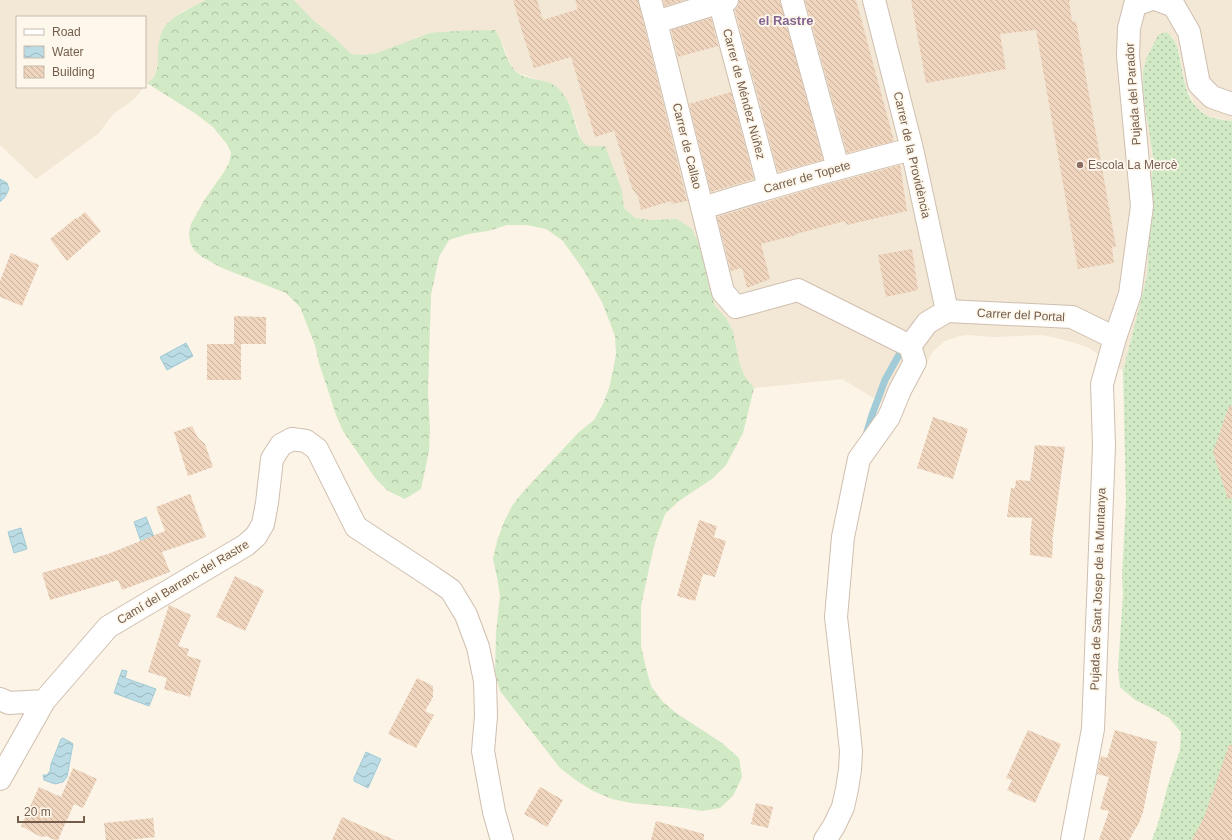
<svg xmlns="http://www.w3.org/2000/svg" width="1232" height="840" viewBox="0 0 1232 840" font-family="Arial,sans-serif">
<defs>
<pattern id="grass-dots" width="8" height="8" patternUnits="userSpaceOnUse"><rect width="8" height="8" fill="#d1e9c5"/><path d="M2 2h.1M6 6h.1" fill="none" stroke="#aec0a2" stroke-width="1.8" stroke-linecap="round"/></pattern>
<pattern id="forest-crowns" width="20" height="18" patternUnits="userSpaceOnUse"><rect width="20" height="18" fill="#d1e9c5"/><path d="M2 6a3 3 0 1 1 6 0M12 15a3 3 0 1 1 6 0" fill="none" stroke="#aec0a2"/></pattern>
<pattern id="water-waves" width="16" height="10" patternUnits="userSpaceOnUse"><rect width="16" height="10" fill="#bbdce5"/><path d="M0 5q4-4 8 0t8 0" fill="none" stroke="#9db6bc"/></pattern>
<pattern id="building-back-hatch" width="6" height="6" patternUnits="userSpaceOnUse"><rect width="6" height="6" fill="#f0d5be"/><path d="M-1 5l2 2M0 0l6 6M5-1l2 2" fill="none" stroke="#c7b09c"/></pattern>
</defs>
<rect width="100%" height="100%" fill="#fcf4e6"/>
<path fill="#f3e7d5" d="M0 0H205L183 11 169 22 164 27 158 45 159 55 156 70 154 77 145 86V17H17V87H144L133 100 113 114 99 133 36 179 0 145Z
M294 0H1232V121L1208 116 1196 107 1185 84 1179 51 1172 36 1154 43 1147 57 1143 94 1153 156 1147 276 1123 371 1087 347 1072 342 1048 336 1040 335 994 337 968 335 960 336 945 341 933 351 900 414 842 379 754 388 744 375 739 361 733 331 726 318 715 307 710 289 703 258 698 241 691 228 677 219 649 220 635 218 624 208 622 191 588 146 582 141 570 105 566 98 558 88 551 84 519 73 513 68 509 60 503 45 495 30 437 32 416 38 395 47 377 53 362 55 351 54 334 37 312 19Z"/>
<path fill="url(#grass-dots)" d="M1166 32C1175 38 1178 48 1180 59 1184 79 1186 105 1208 116 1215 119 1224 120 1232 121V840H1152L1159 820 1168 785 1180 750 1181 732 1169 718 1152 708 1135 700 1120 687 1118 669 1123 594 1122 575 1126 502 1123 371 1147 276 1153 156 1143 94V71L1147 57 1158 35Z"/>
<path fill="url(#forest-crowns)" d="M205 0H294L312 19 334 37 351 54 362 55 377 53 430 33 454 31 495 30C504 43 505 63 518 73 529 81 547 78 558 88 563 93 568 100 570 106 574 116 578 144 589 146 594 147 600 146 605 146L622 191 624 208 635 218 649 220 677 219 691 228 698 241 703 258 710 289 715 306 726 318 733 331 739 361 744 375 754 388 743 433 726 465 712 479 679 501 665 514 658 533 653 550 641 606V646L646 668 651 686 663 702 676 713 722 743 739 758 742 777 733 796 720 808 702 811 684 808 631 803 612 799 593 791 577 781 560 768 500 691 495 673 496 632 500 596 497 577 493 559 497 541 504 522 512 506 522 493 579 432 594 420 603 404 609 388 613 371 616 354 615 336 602 302 583 269 562 240 546 229 527 225H507L488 231 468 234 449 240 439 257 431 295 428 392 430 430 429 451 421 489 405 499 388 491 375 478 343 431 336 415 319 363 315 345 300 307 286 293 222 268 202 257 194 250 190 242 189 233 191 224 205 199 224 172 229 163 231 153 227 144 213 127 196 114 147 83C149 81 153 79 154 77 159 67 158 56 158 46 159 41 161 33 164 28 169 18 194 6 205 0Z"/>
<path fill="url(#water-waves)" stroke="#a1cbd6" d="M0 179 7 183 9 189 5 197 0 202Z
M186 343 193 356 167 370 160 357Z
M146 517 156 542 143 547 134 522Z
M21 528 27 549 14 553 8 532Z
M122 670 127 671 125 678 156 689 149 706 114 693Z
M63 738 72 743 73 744 67 777 63 782 55 784 44 780 43 775H47L50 771 51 764 61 739Z
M366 752 381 759 368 788 354 781V778Z"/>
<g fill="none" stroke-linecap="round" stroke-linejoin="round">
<path stroke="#a1cbd6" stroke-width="7" d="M866 435 872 415 885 380 900 353"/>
</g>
<path fill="url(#building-back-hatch)" d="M513 0H537L543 20 578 9 575 0H638L687 201 672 204 671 201 641 210 638 196 632 188 614 131 595 137 571 57 534 68 524 38Z
M663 0H685L665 6Z
M739 0H780L823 160 778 172 735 10 739 3Z
M805 0H856L894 141 847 153Z
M911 0H1069L1072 22 1076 21 1116 247H1112L1114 263 1078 269 1036 30 1000 34 1006 69 926 83Z
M711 18 718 46 678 57 671 30Z
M731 92 754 179 711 192 689 104Z
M900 165 907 211 847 225 845 221 796 234V235L761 244 770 279 747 288 742 268 731 271 717 217 810 189Z
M85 212 101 231 67 261 50 239 76 218 77 219Z
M912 249 918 290 886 297 878 255Z
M11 253 39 265 22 306 0 297V281Z
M234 316 266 317V344H241V380H207V344H234Z
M1229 406H1232V498L1228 499 1213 452Z
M933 417 968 429 953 479 917 468Z
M192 426 198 438 205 444 213 467 188 476 174 432Z
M1035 445 1065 447 1052 542H1053L1052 558 1030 555V538L1032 518 1007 517 1011 488H1015L1016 480 1030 481Z
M190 494 206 537 162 552 170 572 122 590 118 580 50 600 42 573 108 554 165 531 156 507Z
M699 520 717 526 714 537 726 541 715 577 703 574 695 601 677 596Z
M235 576 264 590 245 631 216 617Z
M169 605 191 615 178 646 189 649 187 656 201 660 190 697 164 689 167 678 148 672Z
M417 678 433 686V697L425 711 434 715 416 748 388 734Z
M1028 730 1061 744 1035 803 1007 790 1012 780 1006 778Z
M1115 730 1157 742 1143 812 1139 823 1129 840H1099L1109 811 1100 809 1109 777 1097 774 1101 756 1107 758Z
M1229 745H1232V840H1192L1204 817Z
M73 768 97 779 83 808 74 804 58 840H55L46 836 41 837 21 826 39 787 61 797Z
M540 787 563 800 547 827 524 814Z
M756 803 773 807 768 828 751 824Z
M342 817 362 826 395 840H332Z
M153 818 155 837 128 840H106L104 823Z
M656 821 704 834V840H651Z"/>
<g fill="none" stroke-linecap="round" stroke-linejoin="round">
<g stroke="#cfbfaf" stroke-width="24">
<path id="street" d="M650 0 656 22 723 292 736 307 798 290 910 346
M719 0 769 187
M792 0 838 168
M874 0 912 149 947 311
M1158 0 1174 6 1189 32 1199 84 1212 97 1232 104
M656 22 727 0
M703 208C772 186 842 167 912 149
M947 311 1072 317 1115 338
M0 699 9 703 44 701
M0 779 44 701 108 627 246 545 256 536 263 524 267 503 272 459 281 445 292 439 306 441 317 449 356 527 429 575 451 590 466 615 478 647 485 681 486 716 483 751 494 812 502 840
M825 840 834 826 843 807 847 789 850 770 851 751 847 713 836 617 843 537 859 459 889 417 900 390 915 362 910 346 927 323 947 311
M1072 840 1093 729 1104 446 1102 384 1115 338 1130 294 1142 206 1128 56 1129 28 1135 5 1149 0"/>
</g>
<use href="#street" stroke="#fff" stroke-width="22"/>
</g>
<circle fill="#8d6e63" stroke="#fef8ec" stroke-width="1.5" cx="1080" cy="165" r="4"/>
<g text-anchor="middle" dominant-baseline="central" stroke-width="3.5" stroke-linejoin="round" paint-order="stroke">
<g font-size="12" fill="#745c4b" stroke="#fef8ec">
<text transform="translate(744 94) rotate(75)">Carrer de Méndez Núñez</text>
<text transform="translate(1133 94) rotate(-94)">Pujada del Parador</text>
<text transform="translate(687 146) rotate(76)">Carrer de Callao</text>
<text transform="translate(912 155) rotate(77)">Carrer de la Providència</text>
<text transform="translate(807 177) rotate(-16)">Carrer de Topete</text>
<text transform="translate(1021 315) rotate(3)">Carrer del Portal</text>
<text transform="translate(183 582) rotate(-31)">Camí del Barranc del Rastre</text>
<text transform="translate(1098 589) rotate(-88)">Pujada de Sant Josep de la Muntanya</text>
</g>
<g font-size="12" fill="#785e54" stroke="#fef8ec" text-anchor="start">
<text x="1088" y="165">Escola La Mercè</text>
</g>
<g font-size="13" font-weight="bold" fill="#846390" stroke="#fef8ec">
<text x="786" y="20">el Rastre</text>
</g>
</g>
<rect x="16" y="16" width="130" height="72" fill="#fef8ec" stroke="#c7baac"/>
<rect x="24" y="29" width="20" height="6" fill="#ffffff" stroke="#c7baac"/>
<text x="52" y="36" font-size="12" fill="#745c4b">Road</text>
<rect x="24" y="46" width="20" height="12" fill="url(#water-waves)" stroke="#c7baac"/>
<text x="52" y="56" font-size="12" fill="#745c4b">Water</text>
<rect x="24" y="66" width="20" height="12" fill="url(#building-back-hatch)" stroke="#c7baac"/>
<text x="52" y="76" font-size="12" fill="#745c4b">Building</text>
<path d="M18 816v6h66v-6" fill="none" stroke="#745c4b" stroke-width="2"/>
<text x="24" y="816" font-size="12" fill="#745c4b" stroke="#fef8ec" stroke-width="3" paint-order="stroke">20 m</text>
</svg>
